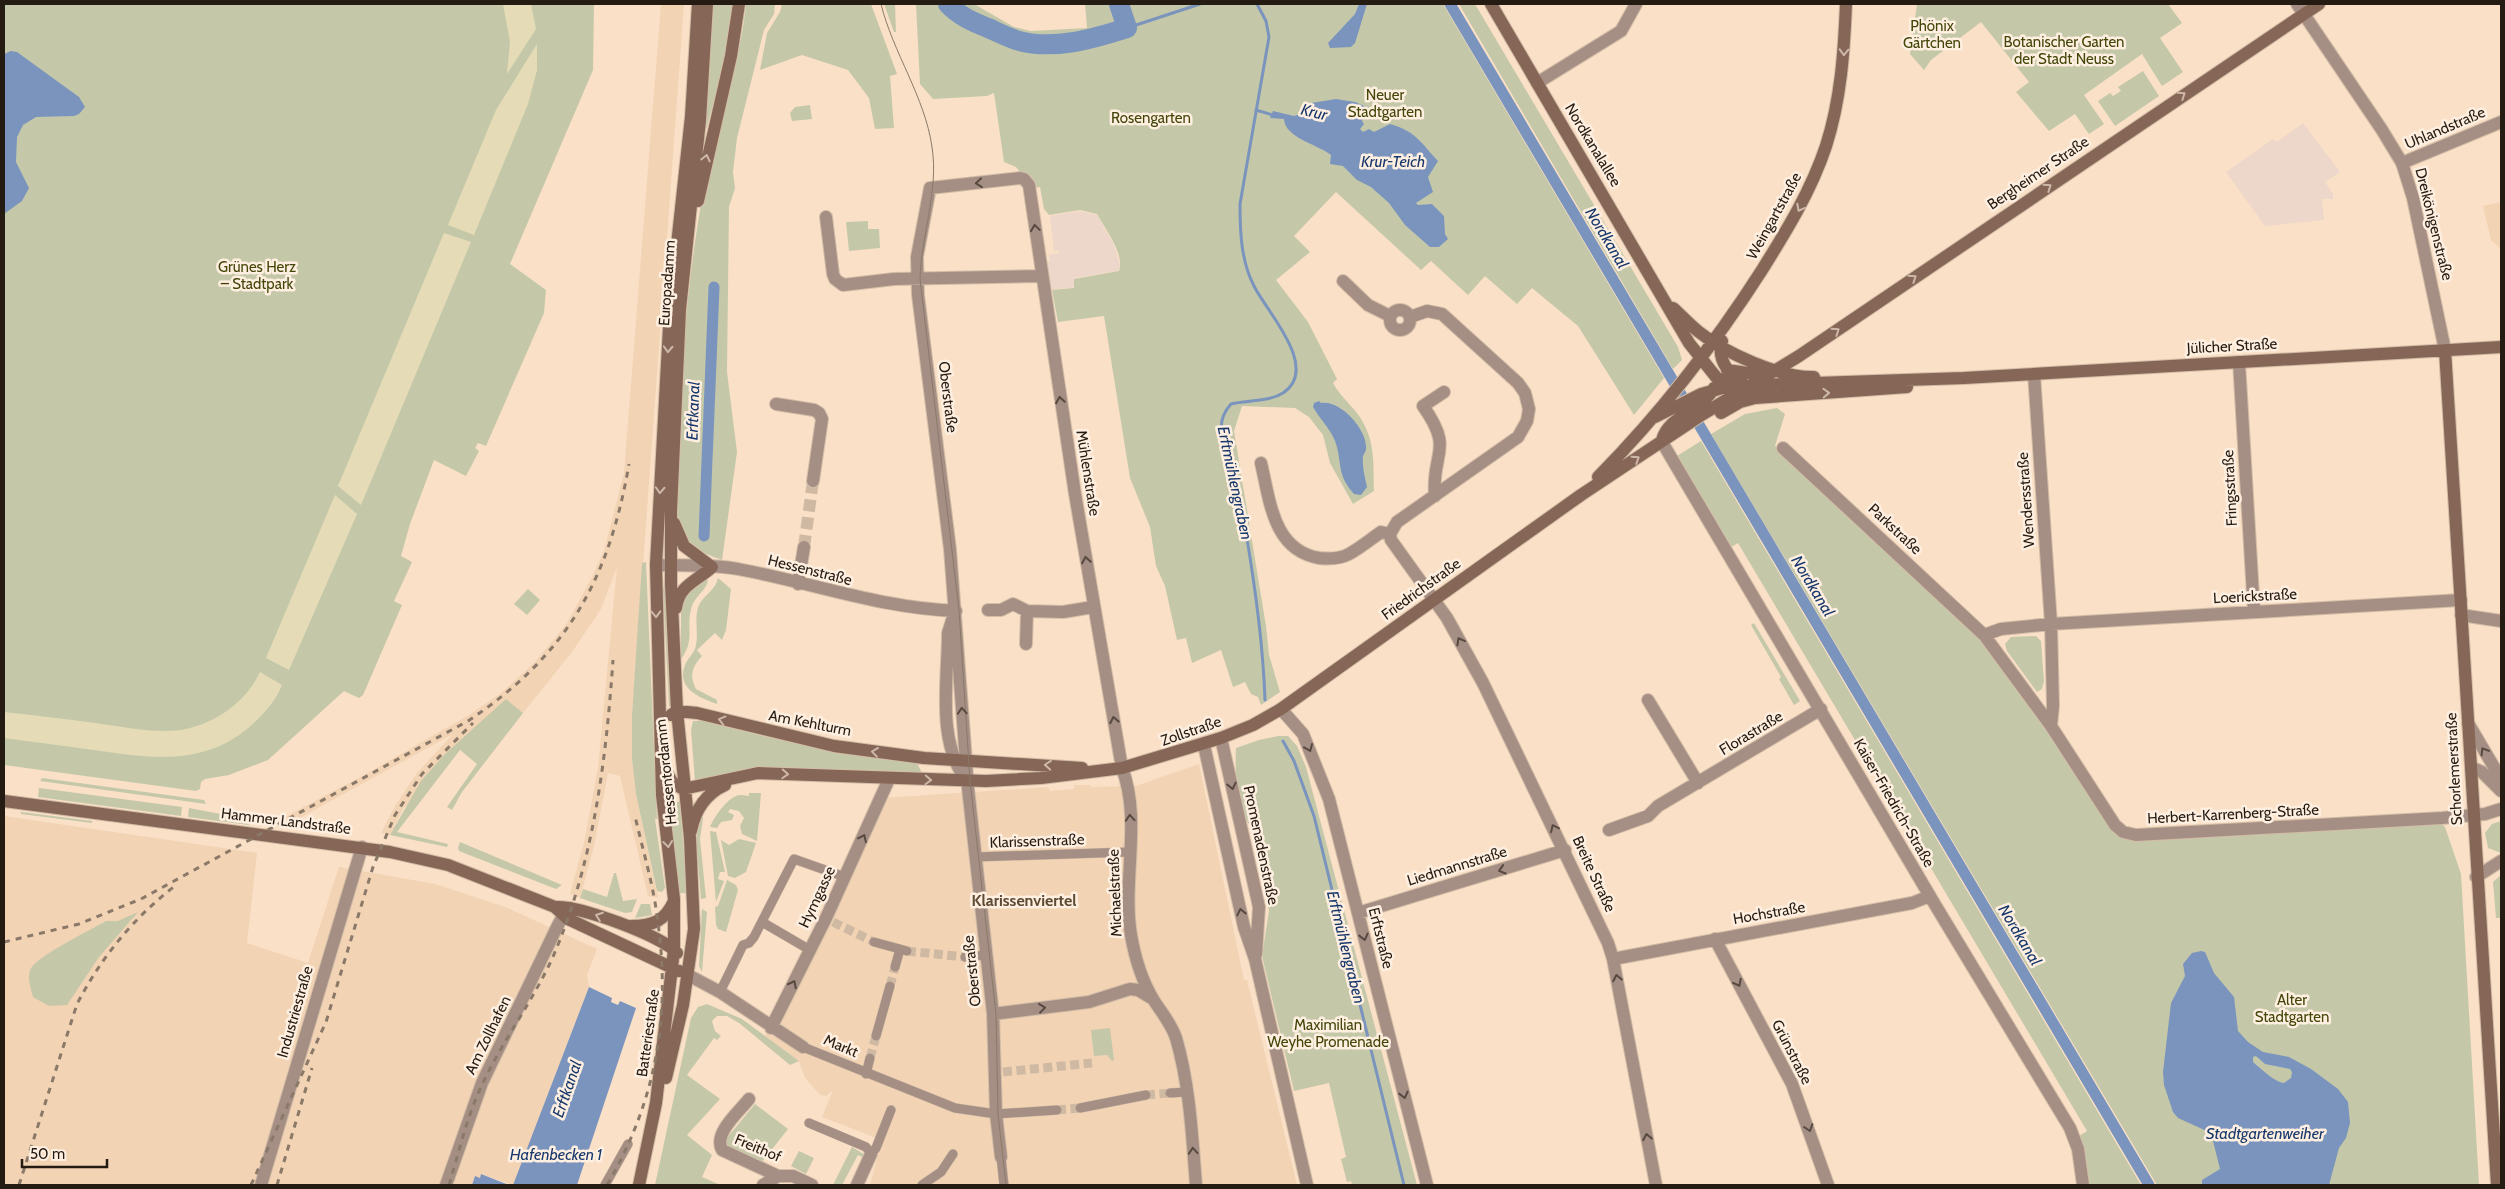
<svg xmlns="http://www.w3.org/2000/svg" width="2505" height="1189" viewBox="0 0 2505 1189" font-family="Cabin,sans-serif">
<rect width="100%" height="100%" fill="#fae0c7"/>
<path fill="#f2d3b4" d="M661 4H684L632 715V759L636 794 658 898 648 896 620 776 608 773 594 846 580 898 570 894 584 843 598 768 617 567 601 609 572 652 523 713 506 699 403 809 390 835 381 833 395 806 417 773 453 734 296 820 277 821 366 774 469 715 500 694 533 664 566 625 591 579 604 551 624 473Z
M2501 202V249L2491 240 2483 206Z
M1199 764 1244 980H1247L1297 1185H870L882 1140 822 1117 833 1090 826 1096 820 1095 805 1078 799 1061 765 1036 883 798 1048 787 1050 791 1074 789V785H1090L1091 787 1136 786Z
M4 816 257 853 247 943 308 963 339 867 435 884 505 907 597 949 587 975 589 987 513 1185 481 1174 480 1178 475 1176 472 1185H4Z"/>
<path fill="#edd6ca" d="M2303 123 2340 172 2325 182 2333 194V199H2322L2324 220 2265 226 2226 172 2273 139 2277 142Z
M1080 211 1097 215 1113 243 1120 265 1118 271 1074 278V287L1051 290 1047 262 1050 261 1049 255 1059 253V250L1054 251 1050 216Z"/>
<path fill="#c4c8a9" fill-rule="evenodd" d="M4 4H594L593 70 510 264 546 290 544 313 486 446 478 443 475 448 479 451 466 476 434 460 410 524 401 556 412 562 394 601 402 605 363 695 359 698 344 691 268 760 229 775 205 779 201 782 200 789 196 791 4 765Z
M710 4H734L726 55 705 134Z
M746 4H775L774 14 764 30 737 138 733 172 735 188 729 207 727 372 737 452 722 560C706 554 687 548 681 530 673 508 679 468 679 443 681 350 690 257 708 166 719 111 741 60 746 4ZM717 286 712 473 706 537 700 535 705 473 710 287Z
M782 4H871L897 74 890 76 894 128 875 129 869 98 848 70 802 55 760 70 767 33 780 12Z
M884 4H895L896 32H894Z
M916 4H974L1014 27 1031 31 1087 28 1085 4H1443L1664 378 1634 415 1578 326 1532 288 1517 304 1485 276 1468 295 1431 261 1421 270 1336 192 1294 236 1310 252 1276 280 1308 322 1337 379 1333 383C1339 394 1349 403 1357 413 1376 439 1373 461 1374 491L1353 504 1330 463 1323 435 1309 417 1295 408 1242 406 1234 431 1266 626 1269 655 1280 692 1261 705 1258 697 1251 694 1245 682 1233 687 1221 650 1192 663 1186 638 1177 640 1165 586 1156 566 1150 527 1130 478 1104 316 1058 322 1052 290 1074 288V279L1119 271C1125 254 1105 229 1097 214L1080 210 1049 215 1044 209 1040 187 1033 188 1016 167 1004 162 994 93 987 96 933 99 920 84Z
M1459 4H1475L1678 347 1682 360 1673 369Z
M1917 4H2168L2182 23 2160 38 2183 72 2162 86 2142 54 2084 95 2104 124 2089 134 2075 114 2049 131 2016 92 2029 82 1981 22 1931 60 1924 70 1910 54Z
M2143 71 2159 96 2115 126 2098 101 2110 93 2113 96 2121 91 2118 87Z
M810 105 812 119 792 121 790 113 795 107Z
M868 221V229H879L880 248 849 251 846 222Z
M1777 408 1785 414 1775 446 1975 630 2054 740 2116 833 2441 823 2445 827 2461 874 2479 1185H2157L1711 434 1745 414Z
M1701 441 2141 1185H2089L2079 1136 2087 1131 1738 543 1731 547 1677 456Z
M646 562 657 819H655L665 888 662 892 657 891 636 794 632 759V715L642 563Z
M718 578 731 589 726 630 722 640 715 633 697 650 702 656C692 667 689 675 696 689L717 700V704C700 698 676 689 685 665 688 657 695 653 696 645 699 631 693 616 700 603 706 594 716 589 718 578Z
M667 579 671 707 669 706 663 589Z
M705 579 708 580C707 590 695 596 692 606 685 627 696 639 681 659H678L681 643V605L685 596Z
M528 589 540 600 527 615 514 604Z
M1754 623 1800 701 1794 705 1779 679 1781 677 1751 625Z
M2036 636 2041 641 2044 681 2042 689 2037 692 2007 651 2005 644 2011 637Z
M506 699 523 713 462 792 452 810 447 807 477 764 460 750 397 832 448 844 447 847 390 835 421 781 445 754Z
M693 721H703C774 740 844 754 917 763L923 775 835 770 695 782 691 730Z
M1278 736H1288L1297 746 1306 767 1417 1185H1352L1351 1181 1347 1182 1341 1159 1346 1157 1329 1083 1294 1091 1262 956 1269 911 1250 826C1235 804 1235 774 1236 748L1259 740Z
M42 778 204 800 206 804 40 781Z
M39 788 182 807 181 816 38 797Z
M749 793H761L757 841 742 834 740 826 744 818 739 811 730 809 728 812 734 815 732 820 721 822 717 828 710 827C714 817 730 793 742 795 745 795 746 796 749 796Z
M667 799 680 802 687 893H679Z
M189 808 252 820 249 825 188 817Z
M21 812 92 821V823L21 814Z
M701 814 703 818 700 839 706 898 701 899 696 839Z
M2501 821V853L2488 848 2485 833 2492 824Z
M710 831 716 832 725 872H720L718 879 724 881 716 902Z
M739 839 756 843 746 872 735 878 728 876 721 840 729 845Z
M460 842 562 885 556 889 459 851 458 848Z
M614 873H616L623 901 637 899 632 912 625 913 580 898 583 889 607 897Z
M2501 875V918H2496L2493 882Z
M727 880 736 885 738 890 726 932 718 929 716 925 715 907 718 906Z
M641 904H650L652 915 635 918Z
M702 909 707 912 702 972 699 966Z
M138 912 99 957 67 1005 49 1006 33 997C31 989 27 978 30 970 36 956 91 930 106 921H118Z
M707 1004 742 1019 799 1061 790 1065 739 1023 727 1016H717L712 1021 715 1031 721 1036 717 1040 714 1038 687 1075 720 1099 687 1135 712 1155 702 1177 718 1184 655 1185 691 1018 698 1007Z
M1110 1028 1114 1060 1112 1061 1107 1055 1094 1056 1091 1030Z
M755 1104 788 1129 762 1162 726 1145V1139Z
M852 1147 867 1156 866 1159 858 1155 842 1185H833Z
M799 1151 814 1158 806 1174 791 1166Z"/>
<path fill="#e5dcb7" d="M503 4H531L536 29 507 74 510 42Z
M537 44V70L528 104 474 235 448 225 496 110Z
M444 233 471 242 361 505 338 486Z
M335 495 357 514 289 670 266 658Z
M260 672 282 685C277 698 268 709 258 719 210 767 155 759 94 750 64 746 34 742 4 738V712C34 715 65 719 95 723 118 726 141 731 164 731 203 732 244 707 260 672Z"/>
<path fill="#7a94bd" fill-rule="evenodd" d="M1112 4H1126L1131 19 1115 24Z
M1359 4H1367L1355 43 1351 47 1330 48 1328 43 1355 14Z
M11 51 17 52 79 97 85 107 79 114 74 116 36 117 23 125 17 137 16 162 29 188 22 201 4 214V54Z
M1336 99 1355 102 1369 108 1362 121 1364 124 1360 129 1363 132 1369 129 1374 132 1390 124C1417 132 1420 142 1438 161L1428 177 1433 192 1416 203 1418 205 1432 204 1444 216 1445 234 1448 239 1439 247H1430L1405 225 1389 203 1371 187 1357 180 1343 166 1330 164 1331 155C1317 144 1285 138 1284 119L1270 118 1273 111 1294 116 1304 113 1312 116 1309 106 1311 103Z
M1319 401 1321 403C1340 399 1368 430 1366 449 1366 451 1364 454 1363 456 1362 466 1365 478 1367 487L1361 495 1354 494C1338 475 1342 469 1337 447 1333 431 1321 421 1313 407L1314 403Z
M2201 951 2205 952 2214 973 2234 997 2238 1031 2248 1042 2263 1052 2289 1057 2311 1069 2338 1089 2348 1102 2350 1123 2346 1138 2339 1148 2329 1185H2202V1180L2220 1169 2211 1133 2178 1118 2173 1112 2164 1085 2163 1072 2171 1003 2185 976 2183 964 2192 953ZM2256 1056 2265 1064 2290 1069 2292 1072 2291 1078 2284 1083C2276 1083 2260 1068 2253 1062V1057Z
M589 987 612 998 611 1002 618 1005 620 1001 636 1008 577 1185H513Z
M481 1174 509 1185H472L475 1176 480 1178Z"/>
<g fill="none" stroke-linecap="round" stroke-linejoin="round">
<path stroke="#7a94bd" stroke-width="3" d="M1257 4 1266 21 1269 37 1240 204C1240 232 1241 261 1254 286 1266 311 1321 368 1283 393 1269 402 1247 400 1231 404 1212 425 1225 444 1234 467 1240 485 1241 507 1245 527 1255 585 1263 641 1265 700
M1127 28 1200 4
M1256 110 1276 116
M1283 741 1294 761 1314 816 1404 1185"/>
<path stroke="#7a94bd" stroke-width="11" d="M1450 4 2149 1185
M704 536 714 287"/>
<path stroke="#7a94bd" stroke-width="20" d="M948 4C959 16 973 22 988 28 997 32 1007 37 1016 40 1052 51 1093 39 1127 28L1119 4"/>
<path stroke="#cfb9a3" stroke-width="9" stroke-dasharray="9 4.5" stroke-linecap="butt" d="M833 922 874 942
M907 951 965 957
M890 986 895 967
M870 1058 876 1036
M1003 1072 1092 1063
M1146 1095 1170 1093
M1057 1110 1080 1108"/>
<path stroke="#cfb9a3" stroke-width="12" stroke-dasharray="12 6" stroke-linecap="butt" d="M804 547 813 481"/>
<g stroke="#d3bda6" stroke-width="10">
<path id="pedestrian" d="M975 857 1129 852
M762 922 810 950
M874 942 907 951
M965 957 987 955
M895 967 900 949
M720 992 743 945 749 943 754 937 794 859 845 877
M876 1036 890 986
M803 1047 955 1108 996 1114 1057 1110
M866 1074 870 1058
M1170 1093 1187 1092
M1080 1108 1146 1095
M809 1123 866 1147 871 1154 876 1148 891 1110
M1001 1157 1004 1185
M605 1185 628 1144
M922 1185 941 1172 953 1154"/>
</g>
<g stroke="#d3bda6" stroke-width="14">
<path id="minor" d="M1537 83 1621 31 1636 4
M2402 163 2501 122
M826 217 833 274 835 279 843 285 894 279 1041 276
M1343 281 1368 305 1390 316
M1390 320a10 10 0 1 1 20 0a10 10 0 1 1-20 0Z
M1410 317 1427 311 1442 314 1518 383 1525 393 1529 409 1527 421 1518 437 1397 522 1390 534 1391 540 1447 618 1483 683 1608 943 1613 959 1656 1185
M2239 362 2254 612
M2034 374 2051 624 2053 706 2051 726
M776 404 814 410 819 413 822 419 813 481
M1662 442 1934 903 2070 1128 2078 1149 2083 1185
M1783 448 1984 635 2051 726 2115 825 2123 832 2136 835 2442 818 2485 814 2501 809
M1261 463C1270 501 1273 550 1319 558 1329 559 1340 559 1349 554 1360 548 1371 539 1381 532L1390 534
M1435 496C1431 452 1455 451 1423 406L1444 392
M656 565C684 566 715 564 743 570 816 584 881 608 956 611
M798 584 804 547
M988 610H1001L1013 604 1027 611 1063 612 1093 607
M2461 615 2501 621
M953 617 948 633C948 680 936 742 967 781
M1984 635 2001 629 2051 624 2461 600
M1026 644 1027 611
M1648 700 1698 783
M1281 709 1303 734 1329 799 1427 1185
M2468 723 2501 779
M1221 738 1259 907 1256 954
M1204 745 1244 927 1255 959 1307 1185
M2471 767 2482 772 2501 791
M1609 830 1648 816 1658 806 1821 709
M2476 877 2501 861
M1358 913 1565 850
M1715 939 1792 1084 1828 1185
M1613 959 1912 903 1930 896
M688 975 720 992 803 1047
M993 1014 1089 1002 1130 989 1138 990 1153 999
M771 1028 826 918 889 779
M749 1099C739 1112 713 1133 722 1150L778 1176H793L812 1185
M1001 1157 996 1114 993 1014 968 788 950 549 918 295 917 257 930 188 1020 178 1024 179 1029 185 1075 494 1122 768C1142 820 1122 880 1131 935 1135 958 1141 979 1153 999 1161 1012 1171 1023 1176 1038 1190 1086 1192 1136 1196 1185
M261 1185 362 847
M446 1185 482 1083 557 927 565 912 570 908
M763 1185 778 1176
M857 1185 871 1154"/>
</g>
<g stroke="#d3bda6" stroke-width="14">
<path id="tertiary" d="M2297 4 2382 130 2402 163 2413 198 2445 350"/>
</g>
<g stroke="#d3bda6" stroke-width="14">
<path id="secondary" d="M1491 4 1689 343 1716 377 1733 387
M698 201 731 56 739 4
M1673 308C1682 316 1690 325 1699 332 1725 353 1780 378 1814 377
M1722 341C1716 361 1731 377 1748 387
M2445 350 2497 1185
M1727 370 1748 373 1769 371
M1752 393 1777 395
M1721 413 1740 402 1755 398 1907 387
M1655 417 1701 394 1730 386 1964 378 2501 347
M1662 440C1669 415 1702 411 1714 388
M1598 477C1661 413 1714 345 1762 270 1787 230 1811 191 1826 146 1841 99 1844 52 1846 4
M674 523 684 546 712 567C697 581 679 585 676 608
M671 715 677 711 697 713 834 746 924 758 1082 768
M661 761 672 782 683 789 758 773 986 781 1041 778 1122 768 1221 738 1253 725 1281 709 1581 495 1703 414 1799 356 2319 4
M4 801 390 852 448 865 555 907 568 919 679 971
M691 831C695 810 705 794 725 785
M555 907C578 905 663 936 677 953
M631 926C653 926 665 921 674 901
M666 1078 683 1005 694 929 690 838 677 711 671 584V511L680 309 700 120 707 4
M639 1185 656 1103 674 950V899L662 795 656 565 670 309 691 117 698 4"/>
</g>
<use href="#pedestrian" stroke="#a58f85" stroke-width="9"/>
<use href="#minor" stroke="#a58f85" stroke-width="12"/>
<use href="#tertiary" stroke="#a58f85" stroke-width="12"/>
<use href="#secondary" stroke="#856657" stroke-width="12"/>
<path stroke="#8a7968" stroke-width="1" d="M881 4C893 53 925 97 932 147 939 191 921 235 920 279L959 610 970 781 996 1014 998 1114 1006 1185"/>
<path stroke="#8a7968" stroke-width="3" stroke-dasharray="6 6" stroke-linecap="butt" d="M4 942 79 924 141 899 468 721C567 655 609 580 629 464
M19 1185 77 1004C101 958 133 918 175 886
M251 1185 326 1022 373 867 395 815 422 774 473 723
M277 1185 312 1068
M449 1185C459 1152 467 1116 482 1085 503 1039 535 999 555 952 594 859 606 760 613 660
M607 1185C655 1103 671 1019 658 923 654 887 643 851 635 816"/>
</g>
<defs><path id="oneway-chevron" d="M-2-3.5L2.5 0L-2 3.5" fill="none" stroke-width="1.6" stroke-linecap="round" stroke-linejoin="round" transform="scale(1.25)"/></defs>
<g stroke="#ceb8a9">
<use href="#oneway-chevron" transform="translate(1844 52) rotate(92)"/>
<use href="#oneway-chevron" transform="translate(2182 95) rotate(-34)"/>
<use href="#oneway-chevron" transform="translate(706 158) rotate(-77)"/>
<use href="#oneway-chevron" transform="translate(2048 187) rotate(-34)"/>
<use href="#oneway-chevron" transform="translate(1800 208) rotate(118)"/>
<use href="#oneway-chevron" transform="translate(1913 278) rotate(-34)"/>
<use href="#oneway-chevron" transform="translate(1836 331) rotate(-34)"/>
<use href="#oneway-chevron" transform="translate(668 349) rotate(93)"/>
<use href="#oneway-chevron" transform="translate(1826 393) rotate(-2)"/>
<use href="#oneway-chevron" transform="translate(1636 459) rotate(-33)"/>
<use href="#oneway-chevron" transform="translate(660 490) rotate(93)"/>
<use href="#oneway-chevron" transform="translate(656 614) rotate(88)"/>
<use href="#oneway-chevron" transform="translate(722 720) rotate(-165)"/>
<use href="#oneway-chevron" transform="translate(875 752) rotate(-173)"/>
<use href="#oneway-chevron" transform="translate(1048 765) rotate(-175)"/>
<use href="#oneway-chevron" transform="translate(785 774) rotate(3)"/>
<use href="#oneway-chevron" transform="translate(928 780) rotate(2)"/>
<use href="#oneway-chevron" transform="translate(668 844) rotate(83)"/>
<use href="#oneway-chevron" transform="translate(599 916) rotate(-160)"/>
</g>
<g stroke="#584940">
<use href="#oneway-chevron" transform="translate(979 183) rotate(174)"/>
<use href="#oneway-chevron" transform="translate(1035 228) rotate(-98)"/>
<use href="#oneway-chevron" transform="translate(1060 400) rotate(-99)"/>
<use href="#oneway-chevron" transform="translate(1086 560) rotate(-99)"/>
<use href="#oneway-chevron" transform="translate(1460 641) rotate(-119)"/>
<use href="#oneway-chevron" transform="translate(962 711) rotate(-94)"/>
<use href="#oneway-chevron" transform="translate(1114 720) rotate(-100)"/>
<use href="#oneway-chevron" transform="translate(1309 748) rotate(67)"/>
<use href="#oneway-chevron" transform="translate(2484 751) rotate(-121)"/>
<use href="#oneway-chevron" transform="translate(1232 786) rotate(78)"/>
<use href="#oneway-chevron" transform="translate(1130 818) rotate(-94)"/>
<use href="#oneway-chevron" transform="translate(1554 828) rotate(-116)"/>
<use href="#oneway-chevron" transform="translate(863 838) rotate(-65)"/>
<use href="#oneway-chevron" transform="translate(1502 870) rotate(163)"/>
<use href="#oneway-chevron" transform="translate(1241 912) rotate(-102)"/>
<use href="#oneway-chevron" transform="translate(1364 937) rotate(76)"/>
<use href="#oneway-chevron" transform="translate(1617 978) rotate(-101)"/>
<use href="#oneway-chevron" transform="translate(1738 983) rotate(62)"/>
<use href="#oneway-chevron" transform="translate(793 984) rotate(-63)"/>
<use href="#oneway-chevron" transform="translate(1042 1008) rotate(-7)"/>
<use href="#oneway-chevron" transform="translate(1404 1095) rotate(76)"/>
<use href="#oneway-chevron" transform="translate(1809 1128) rotate(72)"/>
<use href="#oneway-chevron" transform="translate(1647 1137) rotate(-101)"/>
<use href="#oneway-chevron" transform="translate(1193 1151) rotate(-94)"/>
</g>
<g text-anchor="middle" dominant-baseline="central" stroke-width="5" stroke-linejoin="round" paint-order="stroke">
<g font-size="15" fill="#424609" stroke="#ffefe0">
<text x="1932" y="26">Phönix<tspan x="1932" dy="17">Gärtchen</tspan></text>
<text x="2064" y="42">Botanischer Garten<tspan x="2064" dy="17">der Stadt Neuss</tspan></text>
<text x="1385" y="95">Neuer<tspan x="1385" dy="17">Stadtgarten</tspan></text>
<text x="1151" y="118">Rosengarten</text>
<text x="257" y="267">Grünes Herz<tspan x="257" dy="17">– Stadtpark</tspan></text>
<text x="2292" y="1000">Alter<tspan x="2292" dy="17">Stadtgarten</tspan></text>
<text x="1328" y="1025">Maximilian<tspan x="1328" dy="17">Weyhe Promenade</tspan></text>
</g>
<g font-size="15" fill="#241b12" stroke="#ffefe0">
<text transform="translate(2445 128) rotate(-23)">Uhlandstraße</text>
<text transform="translate(1593 145) rotate(59)">Nordkanalallee</text>
<text transform="translate(2038 173) rotate(-34)">Bergheimer Straße</text>
<text transform="translate(1774 216) rotate(-61)">Weingartstraße</text>
<text transform="translate(2434 224) rotate(76)">Dreikönigenstraße</text>
<text transform="translate(667 283) rotate(-86)">Europadamm</text>
<text transform="translate(2232 346) rotate(-3)">Jülicher Straße</text>
<text transform="translate(948 397) rotate(83)">Oberstraße</text>
<text transform="translate(1088 473) rotate(81)">Mühlenstraße</text>
<text transform="translate(2230 488) rotate(-93)">Fringsstraße</text>
<text transform="translate(2026 500) rotate(-94)">Wendersstraße</text>
<text transform="translate(1895 529) rotate(43)">Parkstraße</text>
<text transform="translate(810 570) rotate(14)">Hessenstraße</text>
<text transform="translate(1421 589) rotate(-36)">Friedrichstraße</text>
<text transform="translate(2255 596) rotate(-3)">Loerickstraße</text>
<text transform="translate(810 723) rotate(11)">Am Kehlturm</text>
<text transform="translate(1191 731) rotate(-19)">Zollstraße</text>
<text transform="translate(1751 733) rotate(-31)">Florastraße</text>
<text transform="translate(2454 769) rotate(-93)">Schorlemerstraße</text>
<text transform="translate(666 772) rotate(-96)">Hessentordamm</text>
<text transform="translate(1894 803) rotate(60)">Kaiser-Friedrich-Straße</text>
<text transform="translate(2233 814) rotate(-3)">Herbert-Karrenberg-Straße</text>
<text transform="translate(286 821) rotate(7)">Hammer Landstraße</text>
<text transform="translate(1037 841) rotate(-2)">Klarissenstraße</text>
<text transform="translate(1261 845) rotate(78)">Promenadenstraße</text>
<text transform="translate(1457 866) rotate(-17)">Liedmannstraße</text>
<text transform="translate(1594 874) rotate(65)">Breite Straße</text>
<text transform="translate(1115 893) rotate(-92)">Michaelstraße</text>
<text transform="translate(817 897) rotate(-65)">Hymgasse</text>
<text transform="translate(1769 913) rotate(-10)">Hochstraße</text>
<text transform="translate(1381 938) rotate(76)">Erftstraße</text>
<text transform="translate(972 971) rotate(-96)">Oberstraße</text>
<text transform="translate(295 1012) rotate(-74)">Industriestraße</text>
<text transform="translate(648 1033) rotate(-82)">Batteriestraße</text>
<text transform="translate(488 1035) rotate(-64)">Am Zollhafen</text>
<text transform="translate(841 1046) rotate(23)">Markt</text>
<text transform="translate(1792 1052) rotate(63)">Grünstraße</text>
<text transform="translate(758 1148) rotate(23)">Freithof</text>
</g>
<g font-size="16" font-style="italic" fill="#17386c" stroke="#ffefe0">
<text transform="translate(1314 112) rotate(14)">Krur</text>
<text x="1393" y="161">Krur-Teich</text>
<text transform="translate(1607 238) rotate(59)">Nordkanal</text>
<text transform="translate(693 411) rotate(-88)">Erftkanal</text>
<text transform="translate(1235 483) rotate(78)">Erftmühlengraben</text>
<text transform="translate(1813 586) rotate(59)">Nordkanal</text>
<text transform="translate(2020 935) rotate(59)">Nordkanal</text>
<text transform="translate(1346 947) rotate(76)">Erftmühlengraben</text>
<text transform="translate(567 1089) rotate(-71)">Erftkanal</text>
<text x="2265" y="1133">Stadtgartenweiher</text>
<text x="556" y="1154">Hafenbecken 1</text>
</g>
<g font-size="16" font-weight="bold" fill="#5f4a35" stroke="#ffefe0">
<text x="1024" y="900">Klarissenviertel</text>
</g>
</g>
<rect width="2505" height="1189" fill="none" stroke="#241b12" stroke-width="10"/>
<path d="M22 1159v8h85v-8" fill="none" stroke="#241b12" stroke-width="2.5"/>
<text x="30" y="1159" font-size="15" fill="#241b12" stroke="#ffefe0" stroke-width="4" paint-order="stroke">50 m</text>
</svg>
